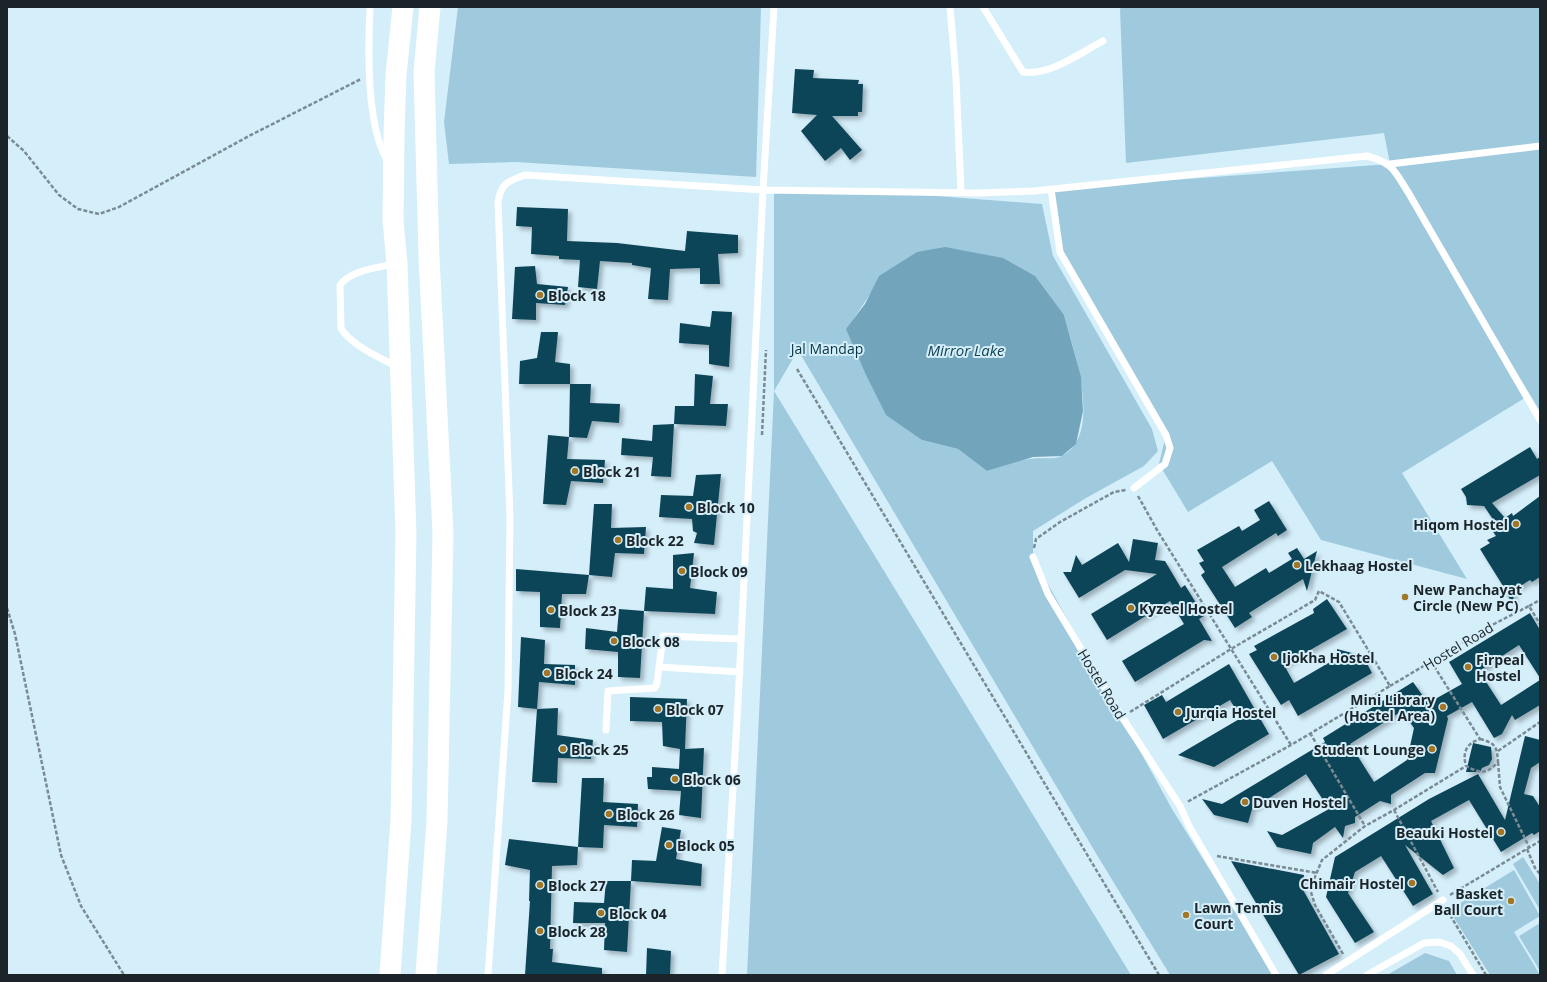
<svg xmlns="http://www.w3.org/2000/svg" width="1547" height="982" viewBox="0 0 1547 982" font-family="'Open Sans',sans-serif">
<defs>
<filter id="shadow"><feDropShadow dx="3.5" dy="3.5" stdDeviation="2" flood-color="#0004"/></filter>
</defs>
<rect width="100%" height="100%" fill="#d4eefa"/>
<path fill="#9fcade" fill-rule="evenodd" d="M458 7H761L756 177 516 162 449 164 444 122Z
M1122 7H1540V411L1422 218 1528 396 1402 473 1467 579 1321 540 1272 461 1188 512 1159 464 1166 435 1057 243 1051 189 1390 164 1384 133 1126 163 1120 9Z
M774 190 885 192 1042 204 1053 256 1152 429 1158 451 1144 466 1086 498 1033 531V557L1172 809 1275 975H1170L1097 855 798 350 774 391 1131 975H747L774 391ZM884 273 1064 315C1073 349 1104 434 1062 456 1054 460 1038 457 1029 459 1015 461 1001 467 987 471L958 449 922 440 847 329Z
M1523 857 1540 884V910L1513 864Z
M1514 870 1540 916 1514 932 1540 975H1490L1449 910Z
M1540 923V971L1519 936Z
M1425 953 1449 961 1457 975H1387Z"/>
<path fill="#72a5bc" d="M945 247 1003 258 1035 276 1064 315 1081 377 1083 411 1076 444 1062 456 1033 457 987 471 958 449 922 440 886 415 866 375 846 329 865 304 879 276 917 252Z"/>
<path fill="#0e4458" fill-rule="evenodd" filter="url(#shadow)" d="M795 69 814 70 813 78 859 80 858 84H863L862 112H858V116H832L862 150 850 160 841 148 825 161 801 131 817 115 792 113Z
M517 207 568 209 567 241 617 243 685 251 687 231 738 235V253L718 254 720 284H700V268L670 269 668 300 648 299 651 268 632 265V263L600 261 597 289 578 287 580 260 559 259V256L531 254 532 227 516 226Z
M535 266 537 284 568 287 565 305 536 303V320L512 319 515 267Z
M712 311 732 312 729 367 709 364V345L679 343 680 323 710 327Z
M541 332H558L555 362 570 364V384H519L520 361 537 358Z
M695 374 713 376 710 404H728L726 426 674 424 675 406H694Z
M570 384H591L590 403 620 404 619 423 592 421 587 438 569 437Z
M674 424 671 477 651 476 653 457 621 455 622 438 652 441 653 425Z
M548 435 569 437 567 459 605 460 603 483 571 481 566 505 543 504Z
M1530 447 1537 459 1540 457V475L1492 503 1505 518 1512 513 1513 516 1540 496V577L1532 582 1530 580 1514 590 1513 603 1501 587 1503 586 1480 549 1490 543 1487 540 1496 536 1491 529 1498 527 1484 506 1467 505 1466 497 1461 489Z
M721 474 714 545 694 543 697 533 693 531 692 519 659 517 661 495 693 496 696 475Z
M1269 501 1287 530 1278 536 1276 533 1222 567 1235 587 1266 568 1269 573 1292 559 1288 553 1297 548 1304 559 1317 551 1307 591 1303 579 1249 613 1252 617 1235 628 1201 575 1205 572 1199 563 1204 561 1197 550 1239 526 1242 531 1260 520 1254 510Z
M594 504H612L611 528 646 527 644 554 615 553 612 577 589 575Z
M1133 539 1158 543 1155 560 1165 561 1181 588 1185 585 1204 616 1199 619 1212 641 1204 640 1135 682 1122 661 1184 624 1170 601 1107 640 1091 614 1157 574 1125 570 1079 598 1063 572H1071L1076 555 1082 565 1118 543 1129 562Z
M694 553 690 588 717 592 715 614 644 611 646 587 673 589V555Z
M516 569 589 575 586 594H562L560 628 540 627V592L516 591Z
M1327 599 1347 629 1284 665 1294 683 1337 658V649L1363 656 1372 673 1298 716 1289 700 1281 705 1249 654 1257 650 1254 646 1314 613 1313 609Z
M619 609 644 611 640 678 618 677V652L585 649 586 628 617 632Z
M1530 613 1540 630V678L1519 645 1479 671 1501 705 1540 680V705L1515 720 1512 715 1502 734 1494 738 1472 702 1447 716 1448 719 1435 773H1425L1391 795V804L1380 801 1355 817V823L1345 826 1343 838 1335 827 1313 843 1311 854 1277 847 1267 831 1282 835 1329 809 1306 774 1254 808 1253 806 1248 823 1214 815 1202 799 1222 804 1325 742 1323 738 1413 682 1428 703 1462 684 1449 662ZM1402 711 1414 728 1407 760 1374 782 1350 744Z
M521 637 545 640 544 664 575 665V685L539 682 537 709 518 707Z
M1229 664 1269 734 1214 767 1178 755 1241 718 1230 700 1163 739 1144 705 1162 695 1166 702Z
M630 697 687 699 685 749 704 748 701 818 679 815 681 791 648 789 647 777H652V767L679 769 680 749 663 746 662 722 630 721Z
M558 708 557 735 593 740 591 759 558 758 557 783 532 782 537 709Z
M1525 736 1540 740V762L1531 768 1524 794 1533 796 1540 807V831L1534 835 1532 833 1501 852 1469 800 1431 821 1454 868 1443 875 1405 845 1433 894 1413 906 1381 856 1355 872 1348 893 1374 932 1355 943 1326 897 1335 857 1429 799 1478 774 1505 820Z
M1473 743 1491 747 1492 759 1489 765 1482 768 1480 772H1466Z
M582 778H604L603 802 638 804 637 827 604 825 603 848 578 847Z
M662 827 681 830 676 859 702 864 701 886 631 881 632 860 656 861Z
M509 839 578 847 577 865 552 866 550 949H553L552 962 602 968V975H525L530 901H529L530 870 505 865Z
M1231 861 1304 875 1302 888 1339 954 1299 975Z
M606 881H631L627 952 604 950 605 923H573L574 902 604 903Z
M647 948 671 951 670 975H646Z"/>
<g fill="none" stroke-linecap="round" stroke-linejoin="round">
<path stroke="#7a8b94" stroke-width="2.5" stroke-dasharray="4 2" stroke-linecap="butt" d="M7 136 24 151 59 195 78 209 99 214 119 207 249 136 361 79
M797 369 1159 975
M762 435 766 350
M1138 496 1157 530 1291 745
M1034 548 1036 539 1060 522 1114 492 1126 490
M1529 606 1540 600
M7 608 15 634 61 855 81 906 124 975
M1434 666 1480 739
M1390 686 1494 624 1529 606 1540 624
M1130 712 1231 649 1315 600 1319 591 1339 602 1390 686 1291 745 1187 802
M1310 733 1365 826
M1480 739C1495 743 1497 746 1498 762 1487 774 1481 774 1466 766 1462 752 1467 743 1480 739Z
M1498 751 1540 722
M1498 762 1500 787 1529 847
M1394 810 1438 892
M1527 849 1535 868 1540 874
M1217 856 1317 873
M1450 895 1540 841
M1447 910 1486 975
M1343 954 1315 905 1310 889 1322 860 1365 826 1394 810 1466 766"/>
<path stroke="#fff" stroke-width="7" d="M370 7C368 48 366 125 387 160
M774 7 763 190 979 193 1034 191 1367 156C1393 163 1394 170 1408 192L1540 420
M950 7 956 78 961 192
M983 7 1023 72C1050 76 1080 53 1103 41
M1390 164 1540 146
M1051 189 1060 252 1166 435 1170 448 1165 464 1134 488
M394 264C377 268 351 270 340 285L341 328C349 344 381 358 397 367
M1033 557 1048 594 1122 717 1180 806 1189 826 1276 975
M659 667 740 672
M606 730 608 691 655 688 657 683 663 636 741 639
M488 975 508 691 510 517 498 202C501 183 508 181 525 175L763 190 738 703 722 975
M1326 975 1443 900
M1367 975 1424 943 1439 942 1451 946 1460 954 1473 975"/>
<path stroke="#fff" stroke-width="21" d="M390 975 401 820 406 534 397 263 393 220 394 134 396 75 403 7
M426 975 437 821 443 533 429 257 424 72 430 7"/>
</g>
<g fill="#a27627" stroke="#d4eefa" stroke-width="1.5">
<circle cx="540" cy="295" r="4"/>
<circle cx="575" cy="471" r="4"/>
<circle cx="689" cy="507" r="4"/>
<circle cx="1516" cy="524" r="4"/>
<circle cx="618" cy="540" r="4"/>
<circle cx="1297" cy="565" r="4"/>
<circle cx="682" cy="571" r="4"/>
<circle cx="1405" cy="597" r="4"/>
<circle cx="1131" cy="608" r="4"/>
<circle cx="551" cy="610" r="4"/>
<circle cx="614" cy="641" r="4"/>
<circle cx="1274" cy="657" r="4"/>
<circle cx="1468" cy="667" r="4"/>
<circle cx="547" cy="673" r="4"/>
<circle cx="1443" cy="707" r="4"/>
<circle cx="658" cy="709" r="4"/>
<circle cx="1178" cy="712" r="4"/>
<circle cx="563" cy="749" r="4"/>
<circle cx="1432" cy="749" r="4"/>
<circle cx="675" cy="779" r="4"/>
<circle cx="1245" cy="802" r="4"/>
<circle cx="609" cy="814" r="4"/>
<circle cx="1501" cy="832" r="4"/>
<circle cx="669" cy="845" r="4"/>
<circle cx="1412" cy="883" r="4"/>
<circle cx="540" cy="885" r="4"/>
<circle cx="1511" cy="901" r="4"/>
<circle cx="601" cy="913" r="4"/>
<circle cx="1186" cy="915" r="4"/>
<circle cx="540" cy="931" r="4"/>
</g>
<g text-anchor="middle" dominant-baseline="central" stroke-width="4" stroke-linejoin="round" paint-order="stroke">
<g font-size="14" font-weight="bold" fill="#1b2429" stroke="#d4eefa" text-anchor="start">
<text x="548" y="295">Block 18</text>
<text x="583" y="471">Block 21</text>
<text x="697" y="507">Block 10</text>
<text x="1508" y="524" text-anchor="end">Hiqom Hostel</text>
<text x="626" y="540">Block 22</text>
<text x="1305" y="565">Lekhaag Hostel</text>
<text x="690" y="571">Block 09</text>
<text x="1413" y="589">New Panchayat<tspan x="1413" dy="16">Circle (New PC)</tspan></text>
<text x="1139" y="608">Kyzeel Hostel</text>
<text x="559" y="610">Block 23</text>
<text x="622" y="641">Block 08</text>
<text x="1282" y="657">Ijokha Hostel</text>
<text x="1476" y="659">Firpeal<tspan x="1476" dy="16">Hostel</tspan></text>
<text x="555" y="673">Block 24</text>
<text x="1435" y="699" text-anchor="end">Mini Library<tspan x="1435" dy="16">(Hostel Area)</tspan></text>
<text x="666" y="709">Block 07</text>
<text x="1186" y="712">Jurqia Hostel</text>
<text x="571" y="749">Block 25</text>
<text x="1424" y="749" text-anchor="end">Student Lounge</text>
<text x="683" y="779">Block 06</text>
<text x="1253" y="802">Duven Hostel</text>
<text x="617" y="814">Block 26</text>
<text x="1493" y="832" text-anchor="end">Beauki Hostel</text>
<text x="677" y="845">Block 05</text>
<text x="1404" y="883" text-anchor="end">Chimair Hostel</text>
<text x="548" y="885">Block 27</text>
<text x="1503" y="893" text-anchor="end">Basket<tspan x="1503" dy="16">Ball Court</tspan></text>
<text x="1194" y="907">Lawn Tennis<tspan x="1194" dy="16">Court</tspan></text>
<text x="609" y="913">Block 04</text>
<text x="548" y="931">Block 28</text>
</g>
<g font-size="14" fill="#043445" stroke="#d4eefa">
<text x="827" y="348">Jal Mandap</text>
</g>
<g font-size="14" fill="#1b2429" stroke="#d4eefa">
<text transform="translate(1458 646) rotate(-31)">Hostel Road</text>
<text transform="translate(1102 684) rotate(59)">Hostel Road</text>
</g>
<g font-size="15" font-style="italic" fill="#154153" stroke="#d4eefa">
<text x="966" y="350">Mirror Lake</text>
</g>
</g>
<rect width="1547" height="982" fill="none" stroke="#1b2429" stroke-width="16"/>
</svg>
